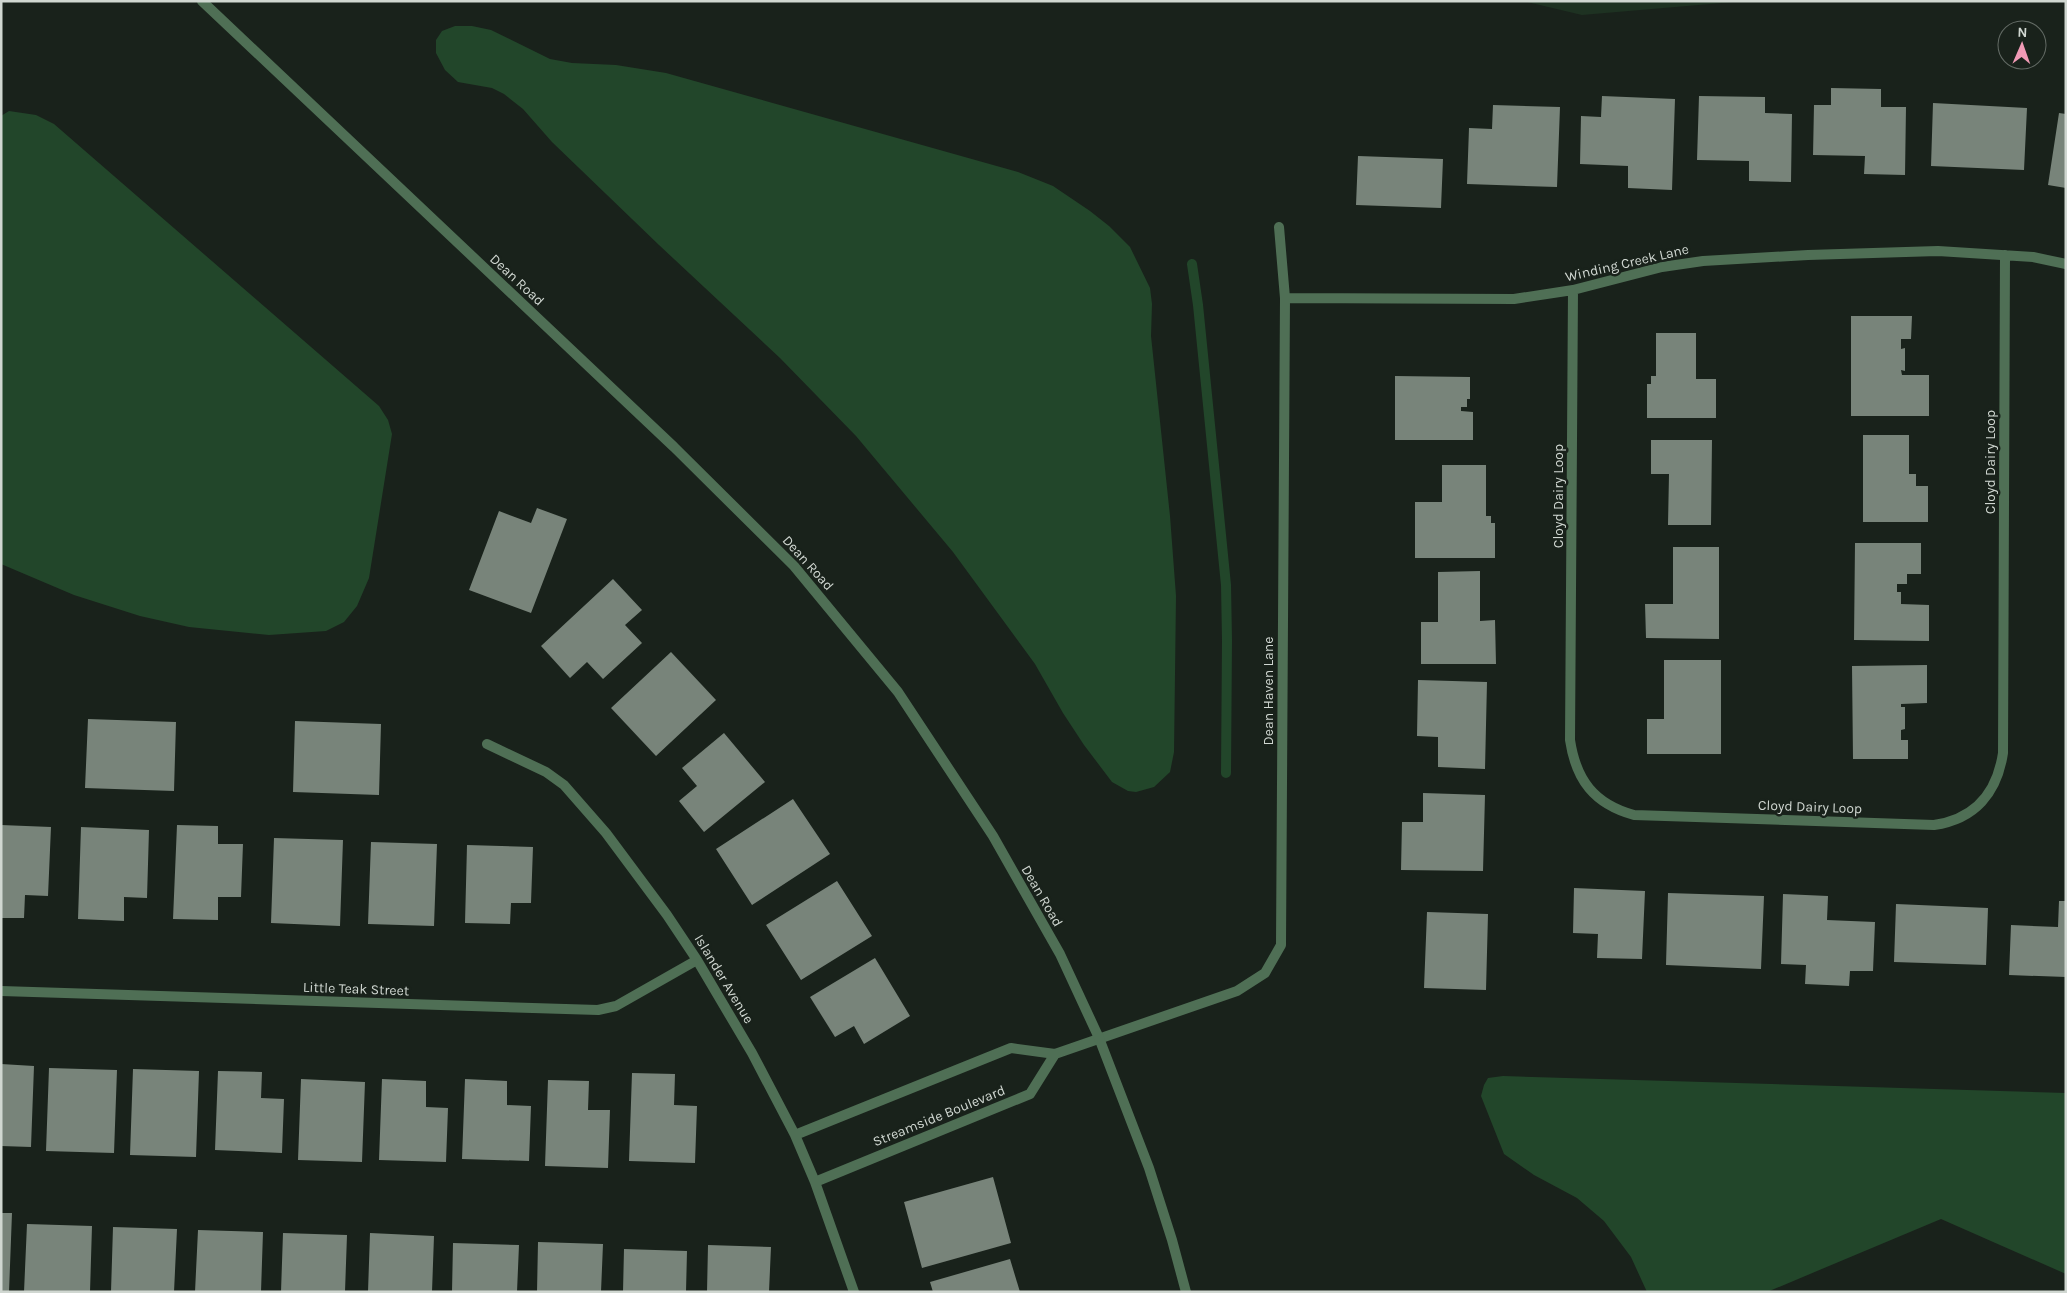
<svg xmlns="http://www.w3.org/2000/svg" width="2067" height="1293" viewBox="0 0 2067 1293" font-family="Karla,sans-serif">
<rect width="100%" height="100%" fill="#19221b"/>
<path fill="#1e3222" d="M1523 1H1745L1582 15Z"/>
<path fill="#22462a" d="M455 26H472L491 30 550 59 572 63 616 65 666 73 1018 172 1053 186 1090 211 1109 226 1130 247 1150 288 1152 304 1151 336 1170 516 1176 596 1174 752 1170 772 1154 787 1136 792 1128 791 1112 782 1084 745 1063 713 1035 664 953 552 856 436 780 358 659 245 552 142 523 109 504 94 492 88 458 82 445 70 436 53V40L442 31Z
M9 111 36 115 54 124 379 406 388 420 392 434 369 578 357 606 344 622 326 631 269 635 189 627 140 616 74 595 1 564V116Z
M1503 1076 2066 1093V1274L1941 1219 1767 1292H1647L1631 1257 1604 1221 1577 1198 1534 1175 1504 1154 1481 1096 1484 1085 1488 1078Z"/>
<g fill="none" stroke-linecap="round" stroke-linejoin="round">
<path stroke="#22462a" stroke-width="10" d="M1192 264 1198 305 1226 585 1227 640 1226 773"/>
</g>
<path fill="#78847a" d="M1831 88 1881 89V107H1906L1905 175 1864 174 1865 156 1813 155 1814 105H1831Z
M1602 96 1675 99 1672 190 1628 188V166L1580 164 1581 116 1601 117Z
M1699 96 1765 97V113L1792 114 1791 182 1749 181V161L1697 160Z
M1933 103 2027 108 2024 170 1931 166Z
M1493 105 1560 107 1557 187 1467 184 1469 128 1492 129Z
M2059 113 2066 114V188L2048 185Z
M1358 156 1443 159 1441 208 1356 205Z
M1851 316H1912L1911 339H1901V349L1905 348V371L1901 370 1902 375H1929V416H1851Z
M1656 333H1696V379H1716V418H1647V384H1651V376H1656Z
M1395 376 1470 377V399H1467V407H1461V411L1473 412V440H1395Z
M1863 435H1909V474H1916V486H1928V522H1863Z
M1651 440H1712L1711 525H1668L1669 474H1651Z
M1442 465H1486V516H1491V523H1495V558H1415V502H1442Z
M537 508 567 519 531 613 469 590 499 511 531 523Z
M1855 543H1921V574H1907V584H1897V592H1901V604L1929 605V641L1854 640Z
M1673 547H1719V639L1646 638 1645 604H1673Z
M1480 571V621L1495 620 1496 664H1421V622H1438V572Z
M613 579 642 610 625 625 642 643 603 679 587 662 570 678 541 646Z
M671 652 716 700 656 756 611 708Z
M1664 660H1721V754H1647V719H1664Z
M1927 665V703L1901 704V707H1905V729L1901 730V740H1908V759H1853L1852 666Z
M1418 680 1487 682 1485 769 1438 767V737L1417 736Z
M88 719 176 722 174 791 85 788Z
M295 721 381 724 379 795 293 792Z
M724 733 765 782 704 832 679 801 697 786 682 768Z
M1423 793 1485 795 1483 871 1401 870 1402 822H1423Z
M793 799 830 854 752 905 716 849Z
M1 825 51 827 48 896 25 895 24 918H1Z
M177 825 218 826V844H243L241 897H218V920L173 919Z
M81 827 149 830 147 898 124 897V921L78 919Z
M274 838 343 840 340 926 271 923Z
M371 842 437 844 434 926 368 924Z
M467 845 533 847 531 903H511L510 924 465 923Z
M837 881 872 936 801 980 766 925Z
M1574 888 1645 891 1642 959 1597 958 1598 934 1573 933Z
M1668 893 1764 896 1761 969 1666 965Z
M1783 894 1828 896 1827 920 1875 922 1873 971H1850L1849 986 1805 984 1806 965 1781 964Z
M2059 901H2066V977L2009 975 2011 925 2058 927Z
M1896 904 1988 908 1986 965 1894 962Z
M1427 912 1488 914 1486 990 1424 988Z
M875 958 910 1016 864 1044 854 1026 835 1037 810 997Z
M1 1064 34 1066 31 1147 1 1146Z
M49 1068 117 1070 114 1153 46 1151Z
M133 1069 199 1071 196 1157 130 1155Z
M218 1071 262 1072 261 1098 284 1099 282 1153 215 1150Z
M632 1073 675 1074 674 1105 697 1106 695 1163 629 1161Z
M301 1079 365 1082 362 1162 298 1160Z
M382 1079 426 1081V1107L448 1108 446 1162 379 1160Z
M465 1079 507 1081V1105L531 1106 529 1161 462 1159Z
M548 1080 589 1081 588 1110H610L608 1168 545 1166Z
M993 1177 1011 1243 922 1268 904 1202Z
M1 1213H12L9 1292H1Z
M27 1224 92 1226 90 1292H24Z
M113 1227 177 1229 174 1292H111Z
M198 1230 263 1232 261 1292H195Z
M283 1233 347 1235 345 1292H281Z
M370 1233 434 1236 432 1292H368Z
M538 1242 603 1244 601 1292H537Z
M453 1243 519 1245 517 1292H452Z
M708 1245 771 1247 769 1292H707Z
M624 1249 687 1251 686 1292H623Z
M1010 1259 1020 1292H933L930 1282Z"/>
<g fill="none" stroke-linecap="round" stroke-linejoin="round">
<path stroke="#4f6f55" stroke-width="10" d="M1573 290 1570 740C1576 780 1594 804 1634 815L1934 825C1975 819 1997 793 2003 753L2005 255
M1285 298 1514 299 1573 290 1662 267 1703 261 1808 255 1938 251 2033 257 2066 264
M487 744 546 772 564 785 606 833 667 915 697 960 752 1053 795 1135 815 1182 854 1292
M1 991 598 1010 616 1006 697 960
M795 1135 1011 1048 1055 1054 1237 991 1265 973 1281 945 1285 298 1279 227
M815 1182 1030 1094 1055 1054"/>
<path stroke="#4f6f55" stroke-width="10" d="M202 1 674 447 794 566 898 692 993 836 1060 954 1099 1038 1149 1168 1172 1240 1186 1292"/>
</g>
<g text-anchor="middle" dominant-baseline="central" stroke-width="5" stroke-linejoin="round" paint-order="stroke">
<g font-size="14" fill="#d0d7d1" stroke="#19221b">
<text transform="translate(1627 263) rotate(-13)">Winding Creek Lane</text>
<text transform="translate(517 280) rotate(43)">Dean Road</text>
<text transform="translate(1990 462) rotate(-90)">Cloyd Dairy Loop</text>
<text transform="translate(1558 496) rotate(-90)">Cloyd Dairy Loop</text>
<text transform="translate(808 563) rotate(48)">Dean Road</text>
<text transform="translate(1268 691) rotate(-90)">Dean Haven Lane</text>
<text transform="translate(1810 807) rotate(2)">Cloyd Dairy Loop</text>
<text transform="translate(1042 896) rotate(60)">Dean Road</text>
<text transform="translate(724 979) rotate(59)">Islander Avenue</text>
<text transform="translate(356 989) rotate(2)">Little Teak Street</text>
<text transform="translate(939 1116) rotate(-22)">Streamside Boulevard</text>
</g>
</g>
<rect width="2067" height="1293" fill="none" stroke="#d0d7d1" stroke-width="5"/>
<g transform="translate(2022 45) rotate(2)"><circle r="24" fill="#19221b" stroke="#626a64"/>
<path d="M0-4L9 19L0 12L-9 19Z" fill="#f09ab5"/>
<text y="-8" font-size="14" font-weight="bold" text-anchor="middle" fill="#d0d7d1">N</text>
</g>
</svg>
